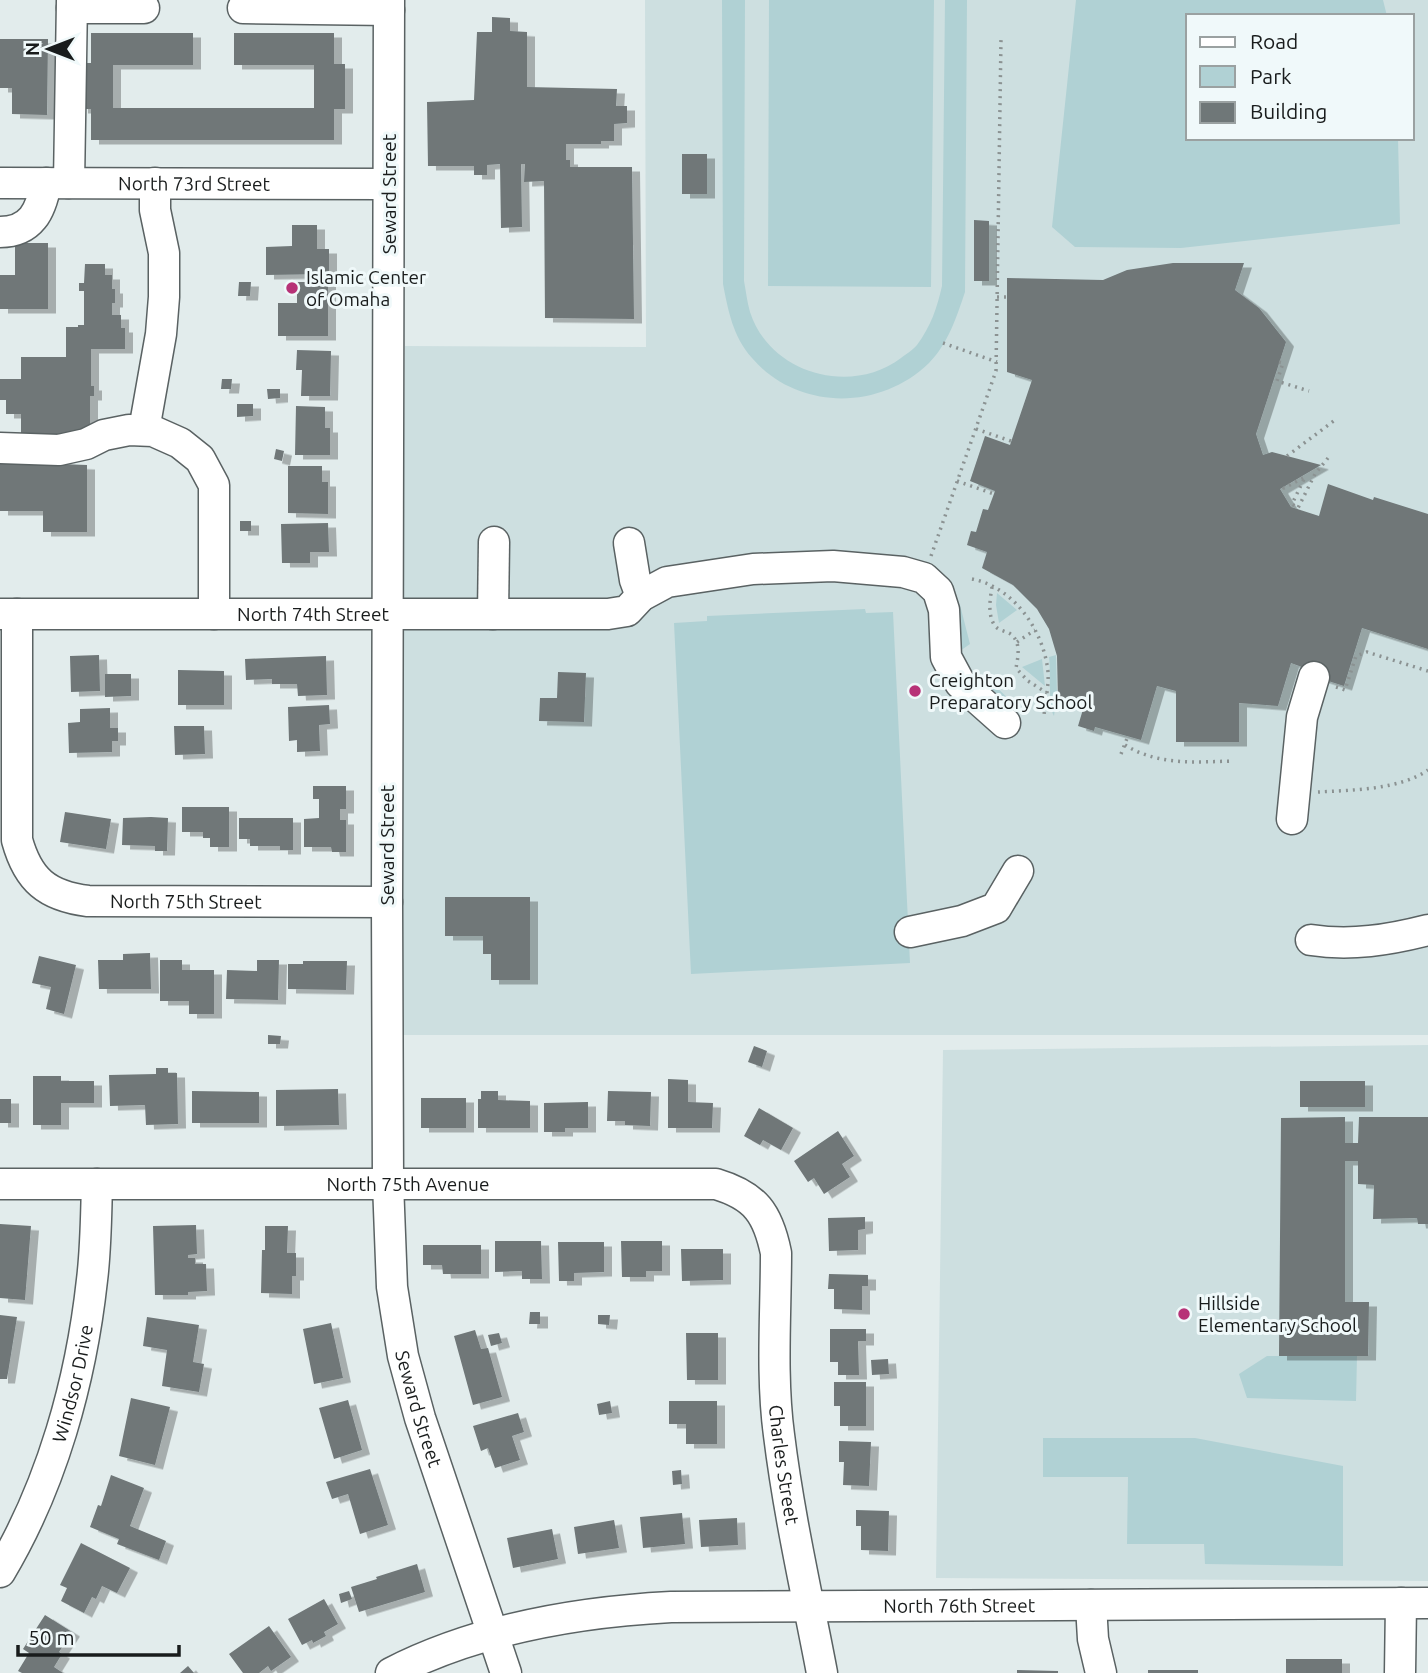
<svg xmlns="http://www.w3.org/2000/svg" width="1428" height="1673" viewBox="0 0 1428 1673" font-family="Ubuntu,sans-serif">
<defs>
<filter id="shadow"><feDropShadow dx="8" dy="4.5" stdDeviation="0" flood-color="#0004"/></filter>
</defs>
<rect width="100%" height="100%" fill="#e2ecec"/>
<path fill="#cddfe0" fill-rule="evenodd" d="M645 0H1428V1035H399L405 346 646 347ZM1188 16H1412V138H1188Z
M1428 1045V1581L936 1578 943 1050Z"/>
<path fill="#b0d1d4" d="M722 0H745L744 281C746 291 747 302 750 312 770 374 851 396 901 358 906 354 913 350 917 345 931 326 937 308 942 286L945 0H967L965 292C957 316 948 344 929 363 880 411 797 411 752 358 733 337 728 310 723 284Z
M769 0H934L931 287 768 286Z
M1076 0H1383L1387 16H1188V138H1398L1400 224 1181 248 1075 247 1052 227Z
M997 593 1017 610 999 623 996 605Z
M953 605H960L970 644 957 653Z
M865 609 866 613 893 612 910 963 691 974 674 623 707 621V616Z
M1056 655 1057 694 1054 716C1048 706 1051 673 1049 657Z
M1042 659 1045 686 1022 667Z
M987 678 1016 706 1009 713 973 683Z
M1267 1356H1357L1356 1401 1247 1398 1239 1374Z
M1043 1438H1195L1343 1466V1566L1205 1564 1204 1544H1127L1128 1477H1043Z"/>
<path fill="#6f7778" filter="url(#shadow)" d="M492 17 510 18V31L527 32V87L617 89 616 106H627V123L614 124V141H601V144H566V160H570V167H632L634 319 545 318 544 181 524 182 525 164H521L522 227 501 228 500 164 487 165V175H474V166H428L427 102 474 100 477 32H492Z
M91 33H193V65H113V108H314V65H234V33H334V64H345V109H334V140H91V109H80V63H91Z
M0 39H48L47 115 12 114V88H0Z
M682 154H707V194H682Z
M974 220 989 221V281H974Z
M292 225H317V249H329V274L266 275V247L292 246Z
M15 243H48V309H0V275H15Z
M1173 263H1244L1235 290 1259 308 1286 342 1256 434 1263 455 1272 452 1321 465 1280 489 1291 507 1319 516 1328 484 1373 500 1374 497 1428 514V649L1362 628 1344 686 1300 672 1302 667 1291 663 1278 706 1239 703V742H1176V691L1157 686 1141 740 1095 727 1094 731 1078 726 1084 706 1058 699 1057 656 1049 629 1037 609 1013 585 982 568 987 552 967 545 971 531 976 532 983 509 988 510 995 491 970 481 985 436 1010 445 1032 380 1007 372V278L1103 280 1127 270Z
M85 264H105V275H112V289H115V303H112V315H121V328H125V349H91V386H94V396H90V435H51V443H21V414H6V400H0V379H21V357H66V327H78V325H84V291H79V283H84Z
M239 282H251L250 296H238Z
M297 282H328V336H278V303H297Z
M297 350 331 351 330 396H301L302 370H296Z
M222 379H232L231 389H221Z
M267 389H280V398L268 399Z
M237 404H253V416L237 417Z
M296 406 325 407V428H330V455H295Z
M276 449 284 451 282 461 274 459Z
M0 455 61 464 87 465V532H43V511H0Z
M288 466H322V482H328V514L288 513Z
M240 521H251V531H240Z
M328 523 329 552H310V563H282L281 524Z
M99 655 100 691 71 692 70 656Z
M326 656 327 695 298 696 297 684H272V679L246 680 245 659Z
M178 670 224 671V705H178Z
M558 672 586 673 584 722 539 721 540 698H557Z
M105 674H131V696L105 697Z
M329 705 330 724 319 725 320 751 297 752V740L289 741 288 707Z
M110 708V728H118V741H112V752L69 753 68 723 80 722V709Z
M174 726H204L205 754 175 755Z
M313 786H346V809H340V820H346V852H332L331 847H304V819L319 818V799H313Z
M182 807H229V847H210V838H203V832H182Z
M65 812 111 819 106 849 60 842Z
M151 817 168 818 167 851H155V846L122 845 123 818Z
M239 818H293V850H280V846H250V839H239Z
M445 897H530V980H491V954H483V936H445Z
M150 953 151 989H99L98 960H123V954Z
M39 956 76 965 64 1014 46 1009 51 987 32 983Z
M160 960H182V970H214V1014H189V1001H160Z
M257 960H279L278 1000 226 999 227 970 257 971Z
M303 961H347L346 990 288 989V964H303Z
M268 1035 281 1036 280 1044H268Z
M754 1046 767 1051 762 1067 748 1062Z
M156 1068H168V1073H177L178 1124 146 1125 145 1105 110 1106 109 1075 156 1074Z
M33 1076H61V1081H94V1103H61V1125H33Z
M668 1079 688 1080V1102L713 1103 712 1128H668Z
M1300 1081H1365V1107H1300Z
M338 1089 339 1125 276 1126V1090Z
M192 1091 259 1092V1123H192Z
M481 1091H498V1100L530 1101V1128H478V1099H481Z
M608 1091 651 1092 650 1126 625 1125V1121H607Z
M421 1098H466V1128H421Z
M0 1099H11V1123H0Z
M588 1102V1128H565V1132H544V1103Z
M759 1108 793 1128 781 1150 763 1140 760 1145 744 1136Z
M1345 1117V1143H1358L1359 1117H1428V1224H1418L1417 1218 1373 1219 1374 1185 1358 1184V1161H1345V1302H1369L1368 1356H1279L1281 1118Z
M838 1131 854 1156 842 1164 850 1177 824 1194 814 1178 808 1182 794 1161Z
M865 1217V1229L858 1230V1250L829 1251 828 1218Z
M0 1224 31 1226 25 1300 0 1298Z
M196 1225 197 1254 188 1255V1258H195V1264H206L207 1291 188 1292V1295H155L153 1226Z
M265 1226H288L287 1253H296V1276H292V1294L261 1293 262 1250H265Z
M495 1241H541L542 1279H522V1271L495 1272Z
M621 1241H662V1271H646V1277H622Z
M558 1242H604V1272L574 1273V1281H559Z
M423 1245H481V1274H443L442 1265H423Z
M681 1249H723V1280L682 1281Z
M829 1274 868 1275V1286H862V1310L834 1309V1289H828Z
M530 1312H540V1324H529Z
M0 1315 17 1317 7 1379H0Z
M598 1315H610L609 1325 598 1324Z
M147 1317 199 1325 193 1362 204 1364 199 1392 162 1386 167 1350 143 1346Z
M331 1323 343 1378 314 1384 303 1329Z
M830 1329H866V1341H858L859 1375H838V1362H830Z
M475 1330 481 1349 488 1348 502 1397 473 1405 454 1336Z
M499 1333 502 1343 491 1346 488 1335Z
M686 1333H718V1380H687Z
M888 1359 889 1374 872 1375 871 1360Z
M834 1382H866V1426H840V1406H834Z
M131 1398 170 1407 155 1465 119 1456Z
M348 1400 362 1450 334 1459 319 1408Z
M610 1401 612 1413 599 1415 597 1404Z
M669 1401H717V1444H686V1424H669Z
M518 1413 524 1432 512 1436 520 1460 495 1468 488 1448 481 1451 473 1426Z
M839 1441 871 1442 869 1486 843 1485 844 1462H839Z
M370 1469 388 1525 360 1534 348 1494 332 1499 326 1482Z
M681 1470 682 1484 673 1485 672 1471Z
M111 1475 144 1488 130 1526 166 1541 159 1560 117 1544 119 1539 90 1527 98 1505 101 1506Z
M856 1510 889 1511 888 1551 861 1550V1526H856Z
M682 1513 685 1544 643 1548 640 1517Z
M737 1518 738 1545 701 1547 699 1520Z
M614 1520 619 1548 578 1554 574 1527Z
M552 1529 558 1559 513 1568 507 1538Z
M81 1543 130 1568 117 1593 102 1586 96 1599 92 1597 84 1613 61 1601 67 1588 60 1585Z
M417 1564 425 1592 359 1612 351 1587 377 1579 376 1577Z
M349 1591 352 1599 341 1603 339 1594Z
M324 1599 338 1624 324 1632 326 1636 313 1643 312 1640 302 1645 288 1619Z
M45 1615 72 1632 59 1652 62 1654 54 1667 63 1673H22L18 1671 29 1653 23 1649Z
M269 1626 291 1657 271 1671 268 1666 259 1673H243L229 1654Z
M1286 1659H1342V1673H1286Z
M188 1666 194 1673H180Z
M1017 1670 1058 1671V1673H1017Z
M1148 1670H1198V1673H1148Z"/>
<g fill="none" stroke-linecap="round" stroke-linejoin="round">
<g stroke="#5a6263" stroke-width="33">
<g id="minor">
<path id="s1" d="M389 0 387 902 388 1183 392 1287 403 1356 420 1418 506 1673"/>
<path d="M72 8H144"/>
<path d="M243 8 389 10"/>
<path id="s2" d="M0 183 388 184"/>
<path d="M69 183 72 0"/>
<path d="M0 232C31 232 41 211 46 183"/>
<path d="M144 430 161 334 164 297V253L155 210V183"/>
<path d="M0 448 59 450 86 444 104 435 129 430 153 431 180 443 200 459 214 485V614"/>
<path d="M629 543 635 580 641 596"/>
<path id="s3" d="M0 614H608L627 611 641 596 667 582 753 569 833 566 903 572 924 578 938 591 944 610 946 657 960 683 1005 723"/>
<path id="s4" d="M17 614V840C28 880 47 896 88 901L387 902"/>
<path d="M493 614 494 542"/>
<path d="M1292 819 1302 717 1314 677"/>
<path d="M910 932 962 921 996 908 1018 871"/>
<path d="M1311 940C1351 946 1389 940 1428 930"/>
<path id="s5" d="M0 1184H716C756 1196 768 1214 776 1253 776 1313 771 1376 779 1435 789 1516 807 1594 822 1673"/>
<path id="s6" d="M0 1572C52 1485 81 1381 92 1280 96 1248 96 1216 97 1184"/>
<path d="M1091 1605 1093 1639 1101 1673"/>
<path id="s7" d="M391 1673C477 1629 575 1612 671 1607L1428 1603"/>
<path d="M1400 1673 1401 1603"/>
</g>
</g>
<path stroke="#8b9292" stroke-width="3.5" stroke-dasharray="2 5" stroke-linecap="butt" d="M997 297H1007
M943 343 997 362
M1279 362 1283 363 1277 381 1309 391
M976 429 1011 441
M1287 456 1335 420
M957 481 994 494
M1283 487 1284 488 1305 477 1292 504 1298 508 1315 474 1328 458
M931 556 996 371 1001 39
M972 579C1014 587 1044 631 1048 672 1049 686 1045 702 1044 716
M992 587C990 599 987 617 996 627 1000 631 1007 631 1012 635 1021 644 1018 657 1016 668L1028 681 1047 693
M1017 642 1035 630
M1336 687 1345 690 1356 656 1367 652 1428 671
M1125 745C1159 766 1196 762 1233 761
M1121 754 1128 736
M1318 792C1352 790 1399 790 1428 770"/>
<use href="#minor" stroke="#fff" stroke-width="30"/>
</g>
<g fill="#b73277" stroke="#f0f9fa" stroke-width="2.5">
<circle cx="292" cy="288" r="7"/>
<circle cx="915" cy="691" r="7"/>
<circle cx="1184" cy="1314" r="7"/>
</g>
<g text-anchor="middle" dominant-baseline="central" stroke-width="6" stroke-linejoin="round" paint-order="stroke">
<g font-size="19" fill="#191c1c" stroke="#f0f9fa">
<text stroke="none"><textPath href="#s2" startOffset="194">North 73rd Street</textPath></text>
<text transform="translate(389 194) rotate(-90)">Seward Street</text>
<text stroke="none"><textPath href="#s3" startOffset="313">North 74th Street</textPath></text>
<text transform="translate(387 845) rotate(-90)">Seward Street</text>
<text stroke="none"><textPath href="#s4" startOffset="425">North 75th Street</textPath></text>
<text stroke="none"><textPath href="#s5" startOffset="408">North 75th Avenue</textPath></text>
<text stroke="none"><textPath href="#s6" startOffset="203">Windsor Drive</textPath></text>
<text stroke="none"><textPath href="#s1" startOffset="1412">Seward Street</textPath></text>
<text stroke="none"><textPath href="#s5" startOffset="1026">Charles Street</textPath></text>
<text stroke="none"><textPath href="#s7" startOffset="578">North 76th Street</textPath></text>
</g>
<g font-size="19" fill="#191c1c" stroke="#f0f9fa" text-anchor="start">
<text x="306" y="277">Islamic Center<tspan x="306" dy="22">of Omaha</tspan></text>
<text x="929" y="680">Creighton<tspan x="929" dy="22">Preparatory School</tspan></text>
<text x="1198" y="1303">Hillside<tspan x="1198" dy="22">Elementary School</tspan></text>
</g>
</g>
<rect x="1186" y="14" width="228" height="126" fill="#f0f9fa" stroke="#9aa1a1" stroke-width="2"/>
<rect x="1200" y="37" width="35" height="10" fill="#ffffff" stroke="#9aa1a1" stroke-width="2"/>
<text x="1250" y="49" font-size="21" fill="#191c1c">Road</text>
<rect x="1200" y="66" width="35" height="21" fill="#b0d1d4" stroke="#9aa1a1" stroke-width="2"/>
<text x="1250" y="84" font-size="21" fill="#191c1c">Park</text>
<rect x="1200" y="102" width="35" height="21" fill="#6f7778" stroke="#9aa1a1" stroke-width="2"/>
<text x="1250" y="119" font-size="21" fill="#191c1c">Building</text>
<g transform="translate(49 49) rotate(270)" stroke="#f0f9fa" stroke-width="5" paint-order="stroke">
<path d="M0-5L12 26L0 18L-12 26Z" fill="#191c1c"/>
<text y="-10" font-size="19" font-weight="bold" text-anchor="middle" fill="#191c1c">N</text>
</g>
<path d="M18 1645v10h161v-10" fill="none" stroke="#191c1c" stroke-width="3.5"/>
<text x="28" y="1645" font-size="21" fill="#191c1c" stroke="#f0f9fa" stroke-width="5" paint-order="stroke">50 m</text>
</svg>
